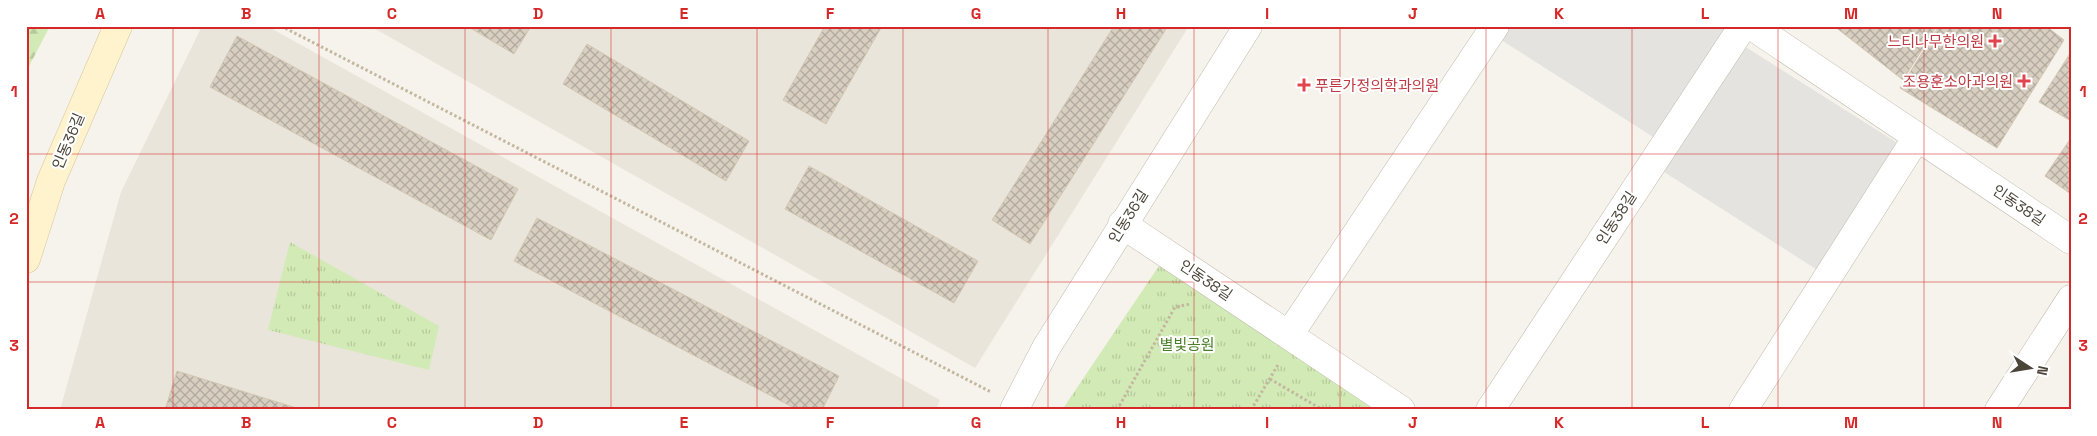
<svg xmlns="http://www.w3.org/2000/svg" width="2097" height="436" viewBox="0 0 2097 436" font-family="'Space Grotesk','Noto Sans KR',sans-serif">
<defs>
<pattern id="forest-firs" width="22" height="20" patternUnits="userSpaceOnUse" patternTransform="scale(1.25)"><rect width="22" height="20" fill="#d2eab5"/><path d="M5 1l3.5 6h-7zM16 11l3.5 6h-7z" fill="#b6ca9c"/></pattern>
<pattern id="park-tufts" width="24" height="20" patternUnits="userSpaceOnUse" patternTransform="scale(1.25)"><rect width="24" height="20" fill="#d2eab5"/><path d="M3 7l-1-3M5 7V3M7 7l1-3M15 17l-1-3M17 17v-4M19 17l1-3" fill="none" stroke="#b6ca9c"/></pattern>
<pattern id="building-cross-hatch" width="8" height="8" patternUnits="userSpaceOnUse" patternTransform="scale(1.25)"><rect width="8" height="8" fill="#d8cfc1"/><path d="M0 0l8 8M0 8l8-8" fill="none" stroke="#b1aa9e"/></pattern>
</defs>
<rect width="100%" height="100%" fill="#f6f3ec"/>
<path fill="#eae5da" d="M202 26H267L940 400 936 410H60L121 192Z
M370 26H1189L975 368Z"/>
<path fill="url(#forest-firs)" d="M26 26H50L26 72Z"/>
<path fill="url(#park-tufts)" d="M290 242 439 326 429 370 268 330Z
M1167 254 1413 410H1062Z"/>
<path fill="#e5e3e0" d="M1501 26H1735L1661 142 1495 36Z
M1741 44 1899 144 1819 271 1661 170Z"/>
<path fill="url(#building-cross-hatch)" stroke="#d3c7b4" d="M467 26H531L514 54Z
M825 26H882L826 124 783 100Z
M1114 26H1168L1030 244 992 220Z
M1834 26H1937L1903 80Z
M1939 26H2046L2064 40 1997 148 1900 88Z
M237 36 518 189 491 240 210 87Z
M587 44 749 141 726 181 563 84Z
M2071 52V121L2039 102Z
M2071 138V194L2045 176Z
M809 166 978 261 954 303 785 209Z
M537 218 839 376 822 410H798L514 261Z
M177 371 303 410H165Z"/>
<g fill="none" stroke-linecap="round" stroke-linejoin="round">
<g stroke="#c2bbae" stroke-width="29">
<path id="street" d="M1752 26 2071 240
M1122 224 1401 410
M1289 335 1495 26
M1014 410 1046 348 1248 26
M1490 410 1743 26
M1743 410 1917 137
M1999 410 2071 299"/>
</g>
<g stroke="#d6c79b" stroke-width="29">
<path id="secondary" d="M26 259 51 181 118 26"/>
</g>
<path stroke="#c4b79f" stroke-width="3" stroke-dasharray="2.5 2.5" stroke-linecap="butt" d="M281 26 991 392
M1270 379 1323 410
M1117 410 1175 307 1191 304
M1251 410 1279 363"/>
<use href="#street" stroke="#fff" stroke-width="28"/>
<use href="#secondary" stroke="#fff3cd" stroke-width="28"/>
</g>
<path fill="none" stroke="#d62828" stroke-width="1" stroke-opacity="0.55" d="M173 26V410M319 26V410M465 26V410M611 26V410M757 26V410M903 26V410M1048 26V410M1194 26V410M1340 26V410M1486 26V410M1632 26V410M1778 26V410M1924 26V410M26 154H2071M26 282H2071"/>
<g fill="#e0444e" stroke="#fff" stroke-width="2">
<path d="M1992.5 33.5h5v5h5v5h-5v5h-5v-5h-5v-5h5z"/>
<path d="M2021.5 73.5h5v5h5v5h-5v5h-5v-5h-5v-5h5z"/>
<path d="M1301.5 77.5h5v5h5v5h-5v5h-5v-5h-5v-5h5z"/>
</g>
<g text-anchor="middle" dominant-baseline="central" stroke-width="4" stroke-linejoin="round" paint-order="stroke">
<g font-size="15" fill="#be3a42" stroke="#fff" text-anchor="end">
<text x="1984" y="41">느티나무한의원</text>
<text x="2013" y="81">조용훈소아과의원</text>
<text x="1315" y="85" text-anchor="start">푸른가정의학과의원</text>
</g>
<g font-size="15" fill="#4b4439" stroke="#fff">
<text transform="translate(68 141) rotate(-67)">인동36길</text>
<text transform="translate(2019 205) rotate(34)">인동38길</text>
<text transform="translate(1128 216) rotate(-58)">인동36길</text>
<text transform="translate(1616 218) rotate(-57)">인동38길</text>
<text transform="translate(1206 280) rotate(34)">인동38길</text>
</g>
<g font-size="15" fill="#4a7f2a" stroke="#fff">
<text x="1187" y="344">별빛공원</text>
</g>
</g>
<rect width="2097" height="436" fill="none" stroke="#ffffff" stroke-width="55"/>
<g transform="translate(2030 368) rotate(102)" stroke="#ffffff" stroke-width="4" paint-order="stroke">
<path d="M0-4L9 19L0 12L-9 19Z" fill="#4b4439"/>
<text y="-8" font-size="14" font-weight="bold" text-anchor="middle" fill="#4b4439">N</text>
</g>
<rect x="28" y="28" width="2042" height="380" fill="none" stroke="#d62828" stroke-width="2"/>
<g font-size="16" text-anchor="middle" font-weight="bold" fill="#d62828">
<text x="100" y="19">A</text>
<text x="246" y="19">B</text>
<text x="392" y="19">C</text>
<text x="538" y="19">D</text>
<text x="684" y="19">E</text>
<text x="830" y="19">F</text>
<text x="976" y="19">G</text>
<text x="1121" y="19">H</text>
<text x="1267" y="19">I</text>
<text x="1413" y="19">J</text>
<text x="1559" y="19">K</text>
<text x="1705" y="19">L</text>
<text x="1851" y="19">M</text>
<text x="1997" y="19">N</text>
<text x="14" y="97">1</text>
<text x="2083" y="97">1</text>
<text x="14" y="224">2</text>
<text x="2083" y="224">2</text>
<text x="14" y="351">3</text>
<text x="2083" y="351">3</text>
<text x="100" y="428">A</text>
<text x="246" y="428">B</text>
<text x="392" y="428">C</text>
<text x="538" y="428">D</text>
<text x="684" y="428">E</text>
<text x="830" y="428">F</text>
<text x="976" y="428">G</text>
<text x="1121" y="428">H</text>
<text x="1267" y="428">I</text>
<text x="1413" y="428">J</text>
<text x="1559" y="428">K</text>
<text x="1705" y="428">L</text>
<text x="1851" y="428">M</text>
<text x="1997" y="428">N</text>
</g>
</svg>
